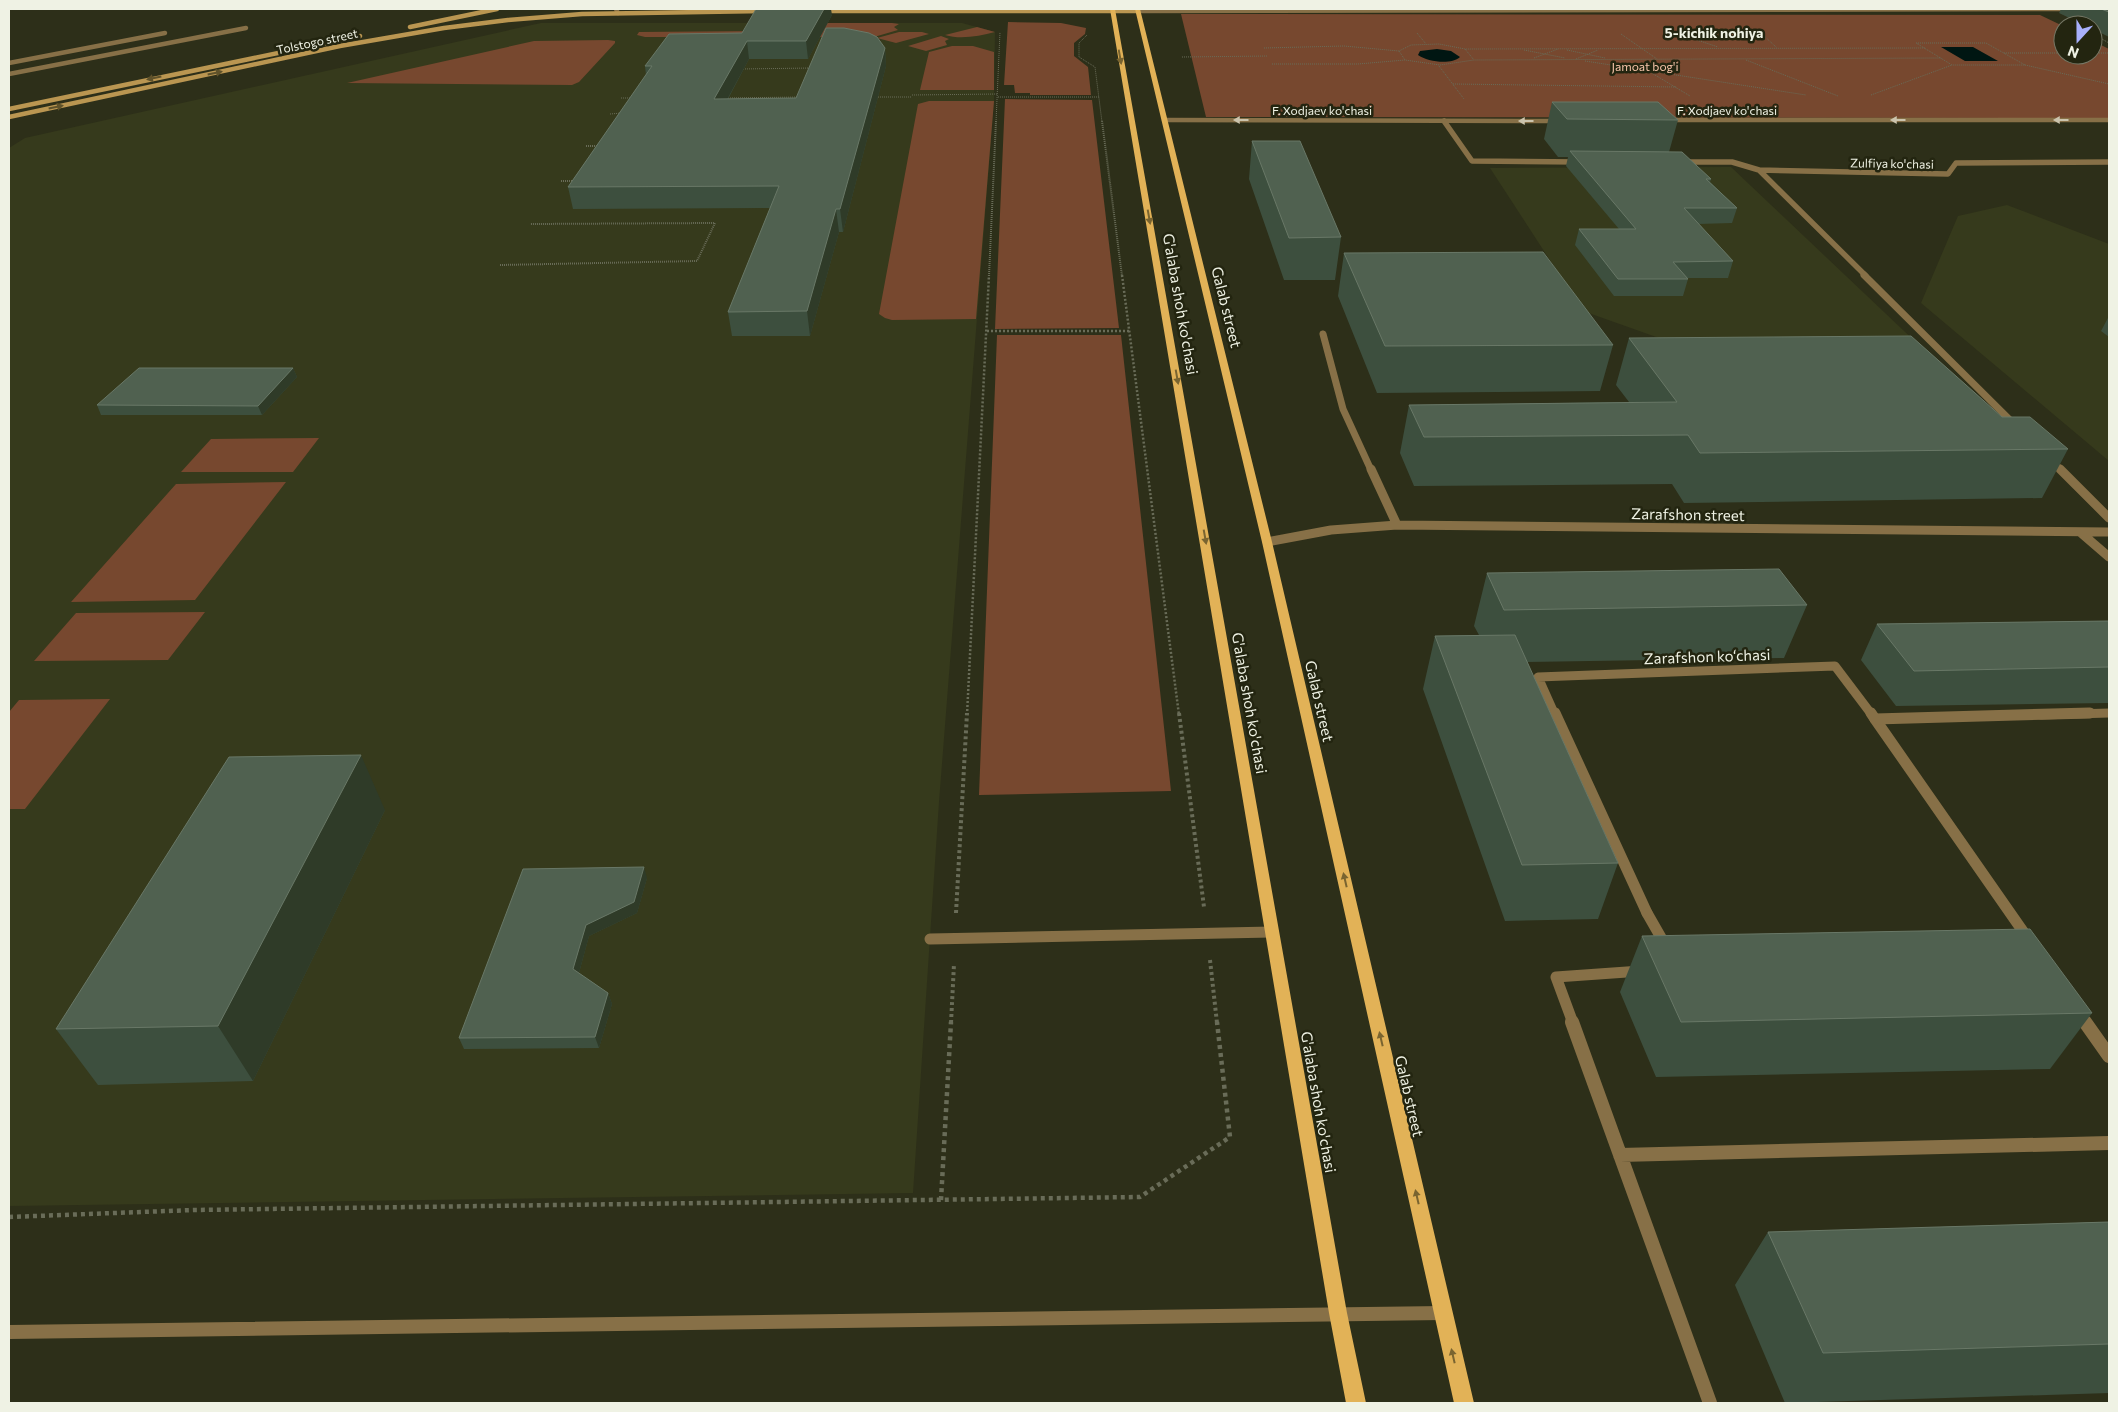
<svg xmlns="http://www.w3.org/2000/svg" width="2118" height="1412" viewBox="0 0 2118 1412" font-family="Commissioner,sans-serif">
<rect width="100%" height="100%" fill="#2d2f19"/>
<path fill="#363a1c" d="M541 23H962L995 32 994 101 939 802 913 1193 9 1206V148L25 138Z
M1731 167 1942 367 1707 355 1583 311 1490 168Z
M2007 205 2109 244V461L1921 303 1958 216Z"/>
<path fill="#77482f" d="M1181 14 2040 15 2063 26V55H2093V41L2109 49V118L1206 117Z
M1008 22 1061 23 1086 28 1085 34 1074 43V56L1088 67 1091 95H1030V93H1015L1014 85H1004Z
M762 23H892L899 24 894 27 898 30 874 37H645L637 35 639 32 756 31Z
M977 27 995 32C979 36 961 40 945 35Z
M899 32H922L929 34 896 43 877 38Z
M941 36 949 39 945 41 947 45 926 51 908 46Z
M608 40 615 41V43L579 82 572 85 347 83 534 41Z
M952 46H973L994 52V90H920L929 52Z
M1005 99 1092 100 1119 328 995 329Z
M929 101H994L976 319 892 320 885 318 879 314 918 104Z
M997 335H1121L1171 791 979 795Z
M319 438 293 472H181L211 439Z
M286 482 195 600 71 602 176 484Z
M205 612 168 660 34 661 76 613Z
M110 699 25 809H9V712L19 700Z"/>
<path fill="#001612" d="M1941 47H1973L1998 61H1965Z
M1437 49 1451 51 1460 57C1451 65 1428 62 1418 55L1420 51Z"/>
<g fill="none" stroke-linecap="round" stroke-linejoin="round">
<path stroke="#696c58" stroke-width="1" stroke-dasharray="1 1" stroke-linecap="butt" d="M1417 33 1426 44
M1761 33 1777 48
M1621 34 1657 59
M2093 34 2109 43
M1087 35 1079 43V57L1095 67 1102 122
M1682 35 1718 47
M1916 43H1986L2025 65H1952Z
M1264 48 1344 46 1399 51 1411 45 1439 44 1465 49 1925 48
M1465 49 1474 60
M1524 50 1565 58
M1567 50 1605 58
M1399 51 1405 60 1440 65 1474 60 1941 58
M2004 53H2063
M2093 53H2109
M1182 57 1268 56
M1534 58 1558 49
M1576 59 1598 50
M1746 60 1838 96
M1585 61 1806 95
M1272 64H1358L1405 60
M2025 65 2109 84
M1439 66 1464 99
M741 69 812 68
M1650 72 1690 96
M1453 84 1676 87
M912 95 998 94
M1871 95 1952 65
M874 97H911
M998 97H1100
M621 98H633
M724 98 801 97
M610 114 622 113
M996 122 1000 32"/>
<path stroke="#696c58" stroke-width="2" stroke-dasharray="1 1" stroke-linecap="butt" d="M1102 121 1122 276
M586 146H600
M561 181H575
M500 265 697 261 715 223 530 224
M989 276 996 121"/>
<path stroke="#696c58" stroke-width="2.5" stroke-dasharray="2 2" stroke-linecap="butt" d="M1122 275 1179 715
M987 331H1129
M967 715 989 275"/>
<path stroke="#696c58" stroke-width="4" stroke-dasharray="3 3" stroke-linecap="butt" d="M1179 713 1204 907
M956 913 967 713
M1210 960 1217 1023
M951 1023 954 964"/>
<path stroke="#696c58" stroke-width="4.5" stroke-dasharray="4 4" stroke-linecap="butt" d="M941 1200 951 1022
M9 1217 194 1210 1140 1197 1230 1137 1217 1022"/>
<path stroke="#877047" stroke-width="4.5" d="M9 63 165 33
M9 74 246 28"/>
<path stroke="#877047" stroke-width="11" d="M1875 719 2029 940
M1647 913 1667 948
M930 939 1273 932
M2078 1012 2086 1023
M1573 1023 1556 977 1641 971"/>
<path stroke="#877047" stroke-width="14" d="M1572 1022 1710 1403
M2085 1022 2109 1056
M1620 1155 2109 1143"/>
<path stroke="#877047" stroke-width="4.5" d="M1164 120 1561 121
M1665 120H2109"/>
<path stroke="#877047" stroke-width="5.5" d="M1444 121 1472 161 1580 162
M1680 162H1732L1759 170 1866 276
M1759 170 1948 174 1956 163 2109 162"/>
<path stroke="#877047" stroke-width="7" d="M1864 275 2016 426
M1323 334 1343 409 1371 470
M2050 459 2061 470"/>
<path stroke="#877047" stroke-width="9" d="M1371 469 1397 525
M2060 469 2109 518
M2080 532 2109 557
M1267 542 1331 530 1397 525 2109 532
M1555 715 1538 677 1835 666 1872 715
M2041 715 2109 713"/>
<path stroke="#877047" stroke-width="11" d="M1555 713 1647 913
M1871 713 1875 719 2090 713"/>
<path stroke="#877047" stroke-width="4.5" d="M616 9 618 13
M1138 11 2074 9"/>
<path stroke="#877047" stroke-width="14" d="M9 1332 1443 1313"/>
<path stroke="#ba9651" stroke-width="4.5" d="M820 11H1138
M410 27 497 9
M9 109 360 36
M9 117 340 46 444 28 508 20 582 14 768 11"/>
<path fill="#e2b257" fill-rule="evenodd" d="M1110 9H1115L1347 1313 1366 1403H1346L1329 1313Z
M1135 9H1140L1272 542 1474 1403H1454L1262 542Z"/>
</g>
<path fill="#3d4f3e" d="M2061 9H2109V37L2093 29V25H2084L2059 13Z
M832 15 808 59H749L728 99 796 98 885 48 886 66 843 232H839L810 336H732L728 312 770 208 573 209 568 187 646 75 645 66 742 33Z
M1552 102 1678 120 1669 152 1711 179 1710 182 1737 208 1732 223 1698 224 1733 261 1728 278H1687L1688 279 1683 296H1614L1575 245 1579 229H1619L1566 166 1568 157H1558L1544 139Z
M1252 141 1341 237 1335 280H1284L1249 179Z
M1344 253 1613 345 1600 391 1377 393 1338 296Z
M2109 316V337L2101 331Z
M1629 338 2002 417 2068 449 2042 498 1684 503 1672 484 1414 486 1400 453 1409 405 1629 402 1616 385Z
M293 368 297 377 262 415H101L97 405Z
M1487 573 1807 605 1784 658 1527 662 1618 863 1598 919 1505 921 1423 689 1435 636 1479 635 1474 626Z
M2109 621V703L1896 706 1861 660 1877 624Z
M385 810 253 1081 98 1085 56 1029Z
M647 878 637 913 589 936 579 973 608 993 612 1004 599 1048 464 1049 459 1038Z
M1642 936 2092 1013 2050 1069 1656 1077 1620 992Z
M2109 1222V1393L1785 1403 1735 1285 1768 1232Z"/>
<path fill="#2f3b28" d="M824 9H831L832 15 808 59 806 41Z
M747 41 749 59 717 118 714 99Z
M885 48 886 66 843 232 840 209Z
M836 209 839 232 810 336 807 311Z
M293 368 297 377 262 415 258 406Z
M361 755 385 810 253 1081 218 1026Z
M644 867 647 878 637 913 589 936 577 980 573 969 586 925Z
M608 993 612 1004 599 1048 595 1037Z"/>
<path fill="#506150" stroke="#697867" d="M756 9H824L806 41H747L714 99 796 98 826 28H844L869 33 877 37 885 48 840 209H836L807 311 728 312 779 186 568 187 652 66H645L669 34 742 33Z
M2101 9H2109V12Z
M1552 102H1658L1678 120 1567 119Z
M1252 141H1300L1341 237 1289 238Z
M1570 151 1682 152 1711 179H1706L1737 208H1684L1733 261 1673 262 1688 279H1618L1579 229H1636Z
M1543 252 1613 345 1385 346 1344 253Z
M1911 336 2002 417H2030L2068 449 1700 453 1688 435 1424 437 1409 405 1677 402 1629 338Z
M139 368H293L258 406 97 405Z
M1779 569 1807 605 1504 610 1487 573Z
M2109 621V667L1914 671 1877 624Z
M1515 635 1618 863 1522 865 1435 636Z
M361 755 218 1026 56 1029 229 757Z
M644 867 634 902 586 925 573 969 608 993 595 1037 459 1038 523 869Z
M2030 929 2092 1013 1681 1022 1642 936Z
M2109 1222V1344L1823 1353 1768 1232Z"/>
<defs><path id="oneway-solid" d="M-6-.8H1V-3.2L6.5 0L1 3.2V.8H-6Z" transform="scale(1.25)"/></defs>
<g fill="#796430">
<use href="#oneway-solid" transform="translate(1120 57) rotate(80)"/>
<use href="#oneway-solid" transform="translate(1149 217) rotate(80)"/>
<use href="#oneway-solid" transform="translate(1177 377) rotate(80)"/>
<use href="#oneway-solid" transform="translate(1205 537) rotate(80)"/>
<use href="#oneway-solid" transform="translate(1345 880) rotate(-103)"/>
<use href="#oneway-solid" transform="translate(1381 1039) rotate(-103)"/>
<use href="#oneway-solid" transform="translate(1417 1197) rotate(-103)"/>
<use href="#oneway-solid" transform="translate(1453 1356) rotate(-103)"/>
</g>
<g fill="#5f522a">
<use href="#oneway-solid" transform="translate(215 73) rotate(-12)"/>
<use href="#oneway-solid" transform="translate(154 78) rotate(168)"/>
<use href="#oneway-solid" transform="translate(56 107) rotate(-12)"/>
</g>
<g fill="#cbc4ad">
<use href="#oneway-solid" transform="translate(1241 120) rotate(-180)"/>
<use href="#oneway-solid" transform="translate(1898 120) rotate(180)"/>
<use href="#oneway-solid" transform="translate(2061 120) rotate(180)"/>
<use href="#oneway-solid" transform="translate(1526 121) rotate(180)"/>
</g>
<g text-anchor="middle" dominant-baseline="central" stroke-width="5" stroke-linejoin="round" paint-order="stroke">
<g font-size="12" fill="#eff2e4" stroke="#232510">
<text transform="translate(317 41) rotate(-12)">Tolstogo street</text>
<text x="1322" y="110">F. Xodjaev ko'chasi</text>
<text x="1727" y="110">F. Xodjaev ko'chasi</text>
<text transform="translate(1892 163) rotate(1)">Zulfiya ko'chasi</text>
</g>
<g font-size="12" fill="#f8c6ab" stroke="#232510">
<text x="1645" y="66">Jamoat bog'i</text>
</g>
<g font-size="14" font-weight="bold" fill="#eff2e4" stroke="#232510">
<text x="1714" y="32">5-kichik nohiya</text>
</g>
<g font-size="15" fill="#eff2e4" stroke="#232510">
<text transform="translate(1181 304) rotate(80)">G'alaba shoh ko'chasi</text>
<text transform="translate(1227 307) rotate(76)">Galab street</text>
<text transform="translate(1688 514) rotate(1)">Zarafshon street</text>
<text transform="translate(1707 656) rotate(-2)">Zarafshon ko‘chasi</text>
<text transform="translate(1320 701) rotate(77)">Galab street</text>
<text transform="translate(1250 703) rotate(80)">G'alaba shoh ko'chasi</text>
<text transform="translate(1410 1096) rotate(77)">Galab street</text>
<text transform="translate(1319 1102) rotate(80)">G'alaba shoh ko'chasi</text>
</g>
</g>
<rect width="2118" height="1412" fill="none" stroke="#eff2e4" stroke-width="20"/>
<g transform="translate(2078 40) rotate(201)"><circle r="24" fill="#232510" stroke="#757765"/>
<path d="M0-4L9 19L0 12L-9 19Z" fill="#a8b0fc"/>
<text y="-8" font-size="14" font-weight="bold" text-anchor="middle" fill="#eff2e4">N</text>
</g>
</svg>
